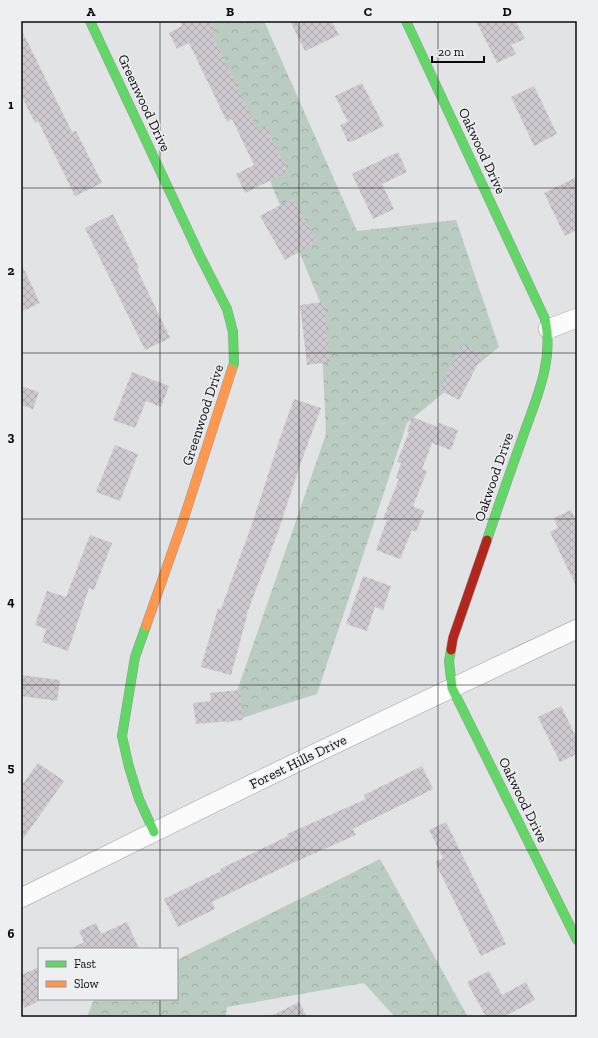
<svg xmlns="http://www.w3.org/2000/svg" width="598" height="1038" viewBox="0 0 598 1038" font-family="'Zilla Slab',serif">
<defs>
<pattern id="forest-crowns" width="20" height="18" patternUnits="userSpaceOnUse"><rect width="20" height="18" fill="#baccc1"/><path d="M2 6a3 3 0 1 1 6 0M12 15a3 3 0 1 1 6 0" fill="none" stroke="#9faea5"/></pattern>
<pattern id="building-cross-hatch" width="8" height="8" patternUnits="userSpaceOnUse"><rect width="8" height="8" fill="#cec9d0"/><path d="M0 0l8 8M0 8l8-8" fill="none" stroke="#b0abb1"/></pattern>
</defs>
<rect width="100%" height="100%" fill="#e2e3e5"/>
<path fill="url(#forest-crowns)" d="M204 21H264L357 231 456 220 499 347 407 423 317 694 226 723 326 434 320 302Z
M380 859 468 1017H395L364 983 227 1007 226 1017H87L94 999H177V960Z"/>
<path fill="url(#building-cross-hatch)" d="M180 21H210L215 31 211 33 258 130 266 126 288 172 245 193 236 174 254 165 232 119 227 122 189 43 177 49 169 33 182 26Z
M290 21H332L339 35 305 51Z
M476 21H516L525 39 511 45 516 54 497 63Z
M21 29 72 132 76 131 102 183 75 196 38 121 35 123 21 95Z
M362 83 384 126 351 142V141L348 142 340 125 348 122 335 96Z
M534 86 557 134 534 146 511 97Z
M398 152 407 172 382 184 394 209 373 219 352 174Z
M577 177V230L565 236 544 193Z
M293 198 317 242 285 260 260 216Z
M113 214 139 268 137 269 170 338 145 350 85 228Z
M21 263 40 303 21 312Z
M323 302 330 362 307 365 300 305Z
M462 344 483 354 459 400 439 390Z
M132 372 169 386 161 407 146 401 135 428 113 420Z
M21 386 39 392 33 409 21 405Z
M294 399 321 408 300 465 278 532 246 616H247L231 675 201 667 218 608 221 609 252 524 280 438Z
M412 417 438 427 439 423 458 430 451 450 432 443 422 469 427 471 413 506 424 511 416 532 412 530 400 559 376 550 387 520 383 519 399 479 396 478 401 463 397 462 409 432 407 431Z
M115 445 138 454 120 501 96 492Z
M571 510 577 523V588L550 532 558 528 554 518Z
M90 535 112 543 94 590 89 588 68 651 42 642 46 629 35 625 47 591 66 597Z
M363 576 391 586 383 610 375 607 367 631 346 624Z
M21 675 60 680 57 701 21 696Z
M240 690 243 720 196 724 193 703 211 701 210 693Z
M561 706 577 739V754L560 762 538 717Z
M38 763 64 781 21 842V786Z
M422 766 433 789 353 829 356 835 286 866 212 902 215 909 178 927 164 899 221 871 220 869 288 836 287 834 366 799 364 795Z
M446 822 506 944 481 956 435 862 443 858 429 830Z
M127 922 139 949H70L84 942 79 931 96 923 101 934Z
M39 967V1001L25 1008 21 1000V975Z
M489 971 502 995 526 982 535 1000 504 1017H486L467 982Z
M299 1002 307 1017H269Z"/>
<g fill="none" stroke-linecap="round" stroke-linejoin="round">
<g stroke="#97989a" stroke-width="20">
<path id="street" d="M548 329 577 318
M21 898C205 806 391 716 577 629"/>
</g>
<g stroke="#97989a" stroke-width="10">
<path id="fast" d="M90 21 200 256 227 309 233 332 234 364 232 369
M406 21 545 319C555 362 534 403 521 442 509 475 498 507 487 540
M146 626 135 657 122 736 129 767 139 799 154 832
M451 650 449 661 452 688 577 940"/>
</g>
<g stroke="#97989a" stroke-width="10">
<path id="slow" d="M146 626 183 521 232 369"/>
</g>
<g stroke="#97989a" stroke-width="10">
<path id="jam" d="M451 650 453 638 487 540"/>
</g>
<use href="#street" stroke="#fbfbfb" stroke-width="19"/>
<use href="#fast" stroke="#63d668" stroke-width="9"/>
<use href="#slow" stroke="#ff974d" stroke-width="9"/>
<use href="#jam" stroke="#b3261e" stroke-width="9"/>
</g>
<path fill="none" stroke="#0b0b0c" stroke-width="1" stroke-opacity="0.55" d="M160 21V949M299 21V1017M438 21V1017M21 188H577M21 353H577M21 519H577M21 685H577M21 850H577M160 999V1017"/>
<g text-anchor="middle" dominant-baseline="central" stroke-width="3" stroke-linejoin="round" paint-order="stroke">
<g font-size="14" fill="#0b0b0c" stroke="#eeeff3">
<text transform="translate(144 103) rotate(65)">Greenwood Drive</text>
<text transform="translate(482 151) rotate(65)">Oakwood Drive</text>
<text transform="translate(203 415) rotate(-72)">Greenwood Drive</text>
<text transform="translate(494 477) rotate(-71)">Oakwood Drive</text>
<text transform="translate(298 762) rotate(-26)">Forest Hills Drive</text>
<text transform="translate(523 800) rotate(64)">Oakwood Drive</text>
</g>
</g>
<rect width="598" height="1038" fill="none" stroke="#eeeff3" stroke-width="44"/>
<rect x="38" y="948" width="140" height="52" fill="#eeeff3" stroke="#939497"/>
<rect x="46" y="961" width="20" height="6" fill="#63d668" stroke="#939497"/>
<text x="74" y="968" font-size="12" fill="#0b0b0c">Fast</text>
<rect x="46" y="981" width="20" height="6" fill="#ff974d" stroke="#939497"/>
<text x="74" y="988" font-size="12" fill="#0b0b0c">Slow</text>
<path d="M432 56v6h52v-6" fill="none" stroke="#0b0b0c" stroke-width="2"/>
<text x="438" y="56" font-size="12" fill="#0b0b0c" stroke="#eeeff3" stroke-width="3" paint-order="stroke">20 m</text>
<rect x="22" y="22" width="554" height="994" fill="none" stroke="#0b0b0c" stroke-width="1.5"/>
<g font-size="13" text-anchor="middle" font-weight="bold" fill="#0b0b0c">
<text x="91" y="16">A</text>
<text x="230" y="16">B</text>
<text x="368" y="16">C</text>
<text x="507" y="16">D</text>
<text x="11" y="109">1</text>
<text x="11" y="275">2</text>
<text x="11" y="441">3</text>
<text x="11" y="606">4</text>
<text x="11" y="772">5</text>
<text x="11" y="938">6</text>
</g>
</svg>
